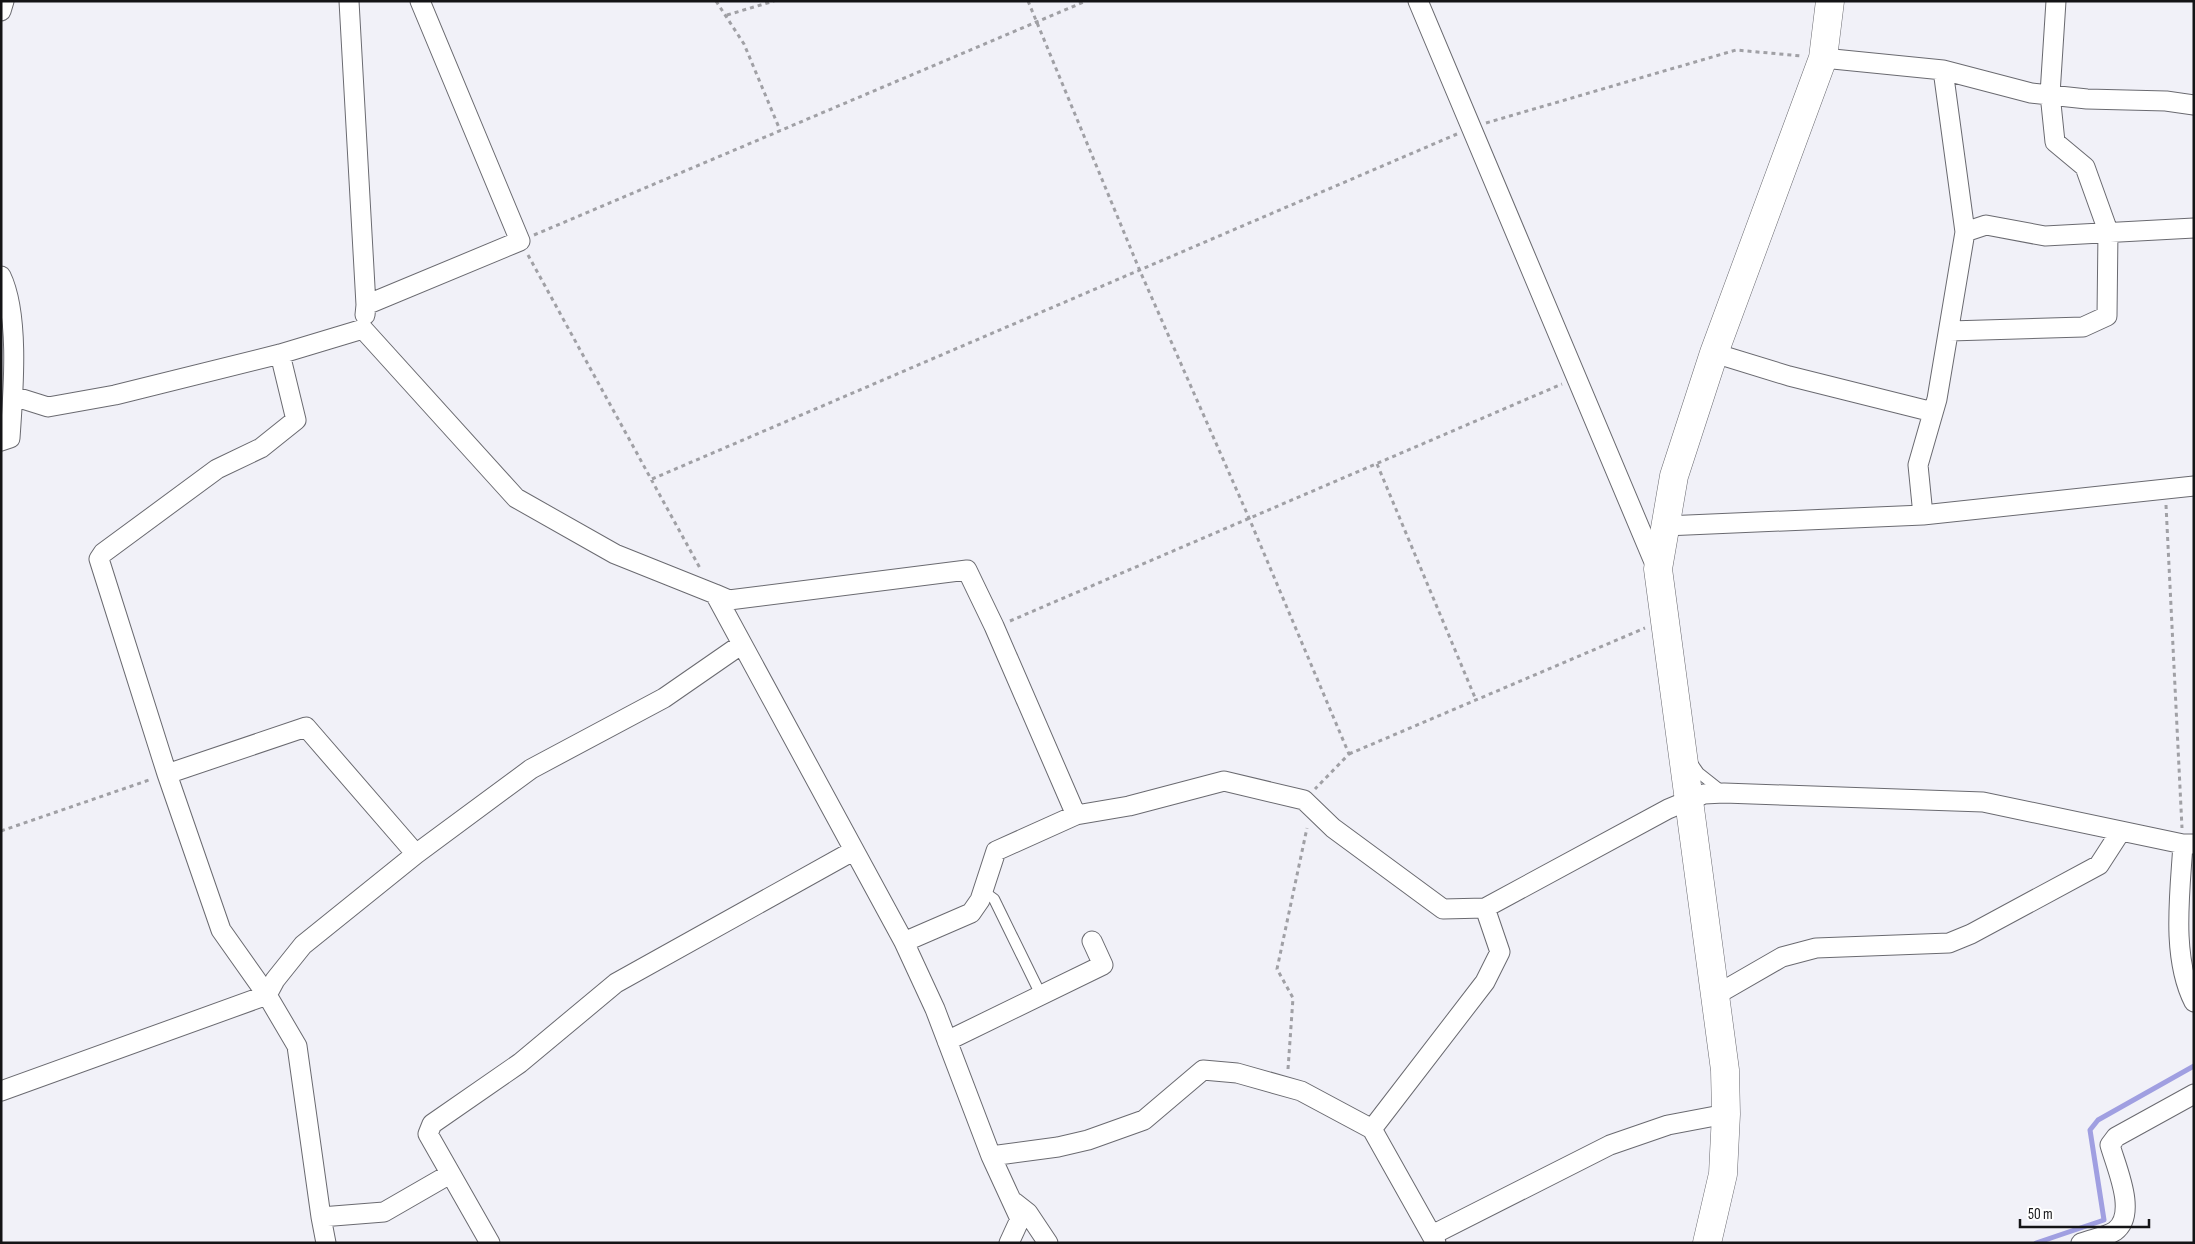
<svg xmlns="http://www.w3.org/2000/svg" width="2195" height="1244" viewBox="0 0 2195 1244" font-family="'Sofia Sans Condensed',sans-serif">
<rect width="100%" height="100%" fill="#f1f1f8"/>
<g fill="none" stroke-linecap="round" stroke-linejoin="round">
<path stroke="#a09fe1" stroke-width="5" d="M2036 1243 2104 1220 2090 1130 2098 1120 2194 1066"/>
<g stroke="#6a6a70" stroke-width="12">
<path id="lane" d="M1692 763 1699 773 1723 792
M983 891 994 899 1041 995"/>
</g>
<g stroke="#6a6a70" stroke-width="21">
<path id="street" d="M349 1 366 305 365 315
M1418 1 1657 569
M1 11 4 1
M1823 58 1943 70 2031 93 2087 99 2166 101 2194 105
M1943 70 1965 232
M1 276C20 315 13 394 10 438L1 441
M366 305 520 241 420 1
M363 329 516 498 615 554 715 594 729 600 967 570 994 626 1076 815
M1950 331 2083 327 2107 316 2108 231 2085 167 2055 142 2050 94 2056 1
M1714 353 1789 376 1933 412
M280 354 296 420 261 448 217 469 103 553 99 559 167 774 221 930 267 995 297 1046 321 1217 326 1243
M13 396 48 407 115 395 280 354 363 329
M1923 515 1918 465 1937 399 1965 232 1986 225 2045 236 2194 228
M1665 526 1923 515 2194 486
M715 594 904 942 935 1009 991 1156 1020 1219 1009 1243
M167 774 306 727 416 854
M2183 844C2180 893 2171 957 2194 1002
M904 942 971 913 980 900 996 851 1076 815 1129 806 1224 781 1304 800 1333 828 1443 909 1485 908 1668 809 1704 794 1724 793 1983 802 2183 844H2194
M1716 995 1782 957 1816 948 1949 943 1971 934 2099 865 2121 831
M947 1041 1103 965 1092 941
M1 1091 267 995 275 980 303 945 416 854 531 769 664 698 742 644
M1372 1129 1485 982 1500 952 1485 908
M991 1156 1058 1147 1088 1140 1144 1120 1203 1070 1237 1073 1301 1091 1372 1129 1436 1243
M1014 1202 1028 1213 1048 1243
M321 1217 384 1212 450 1174
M1432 1235 1610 1145 1668 1125 1726 1114
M490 1243 428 1134 432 1124 520 1063 616 983 853 851
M2081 1243C2091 1239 2106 1237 2115 1231 2138 1214 2116 1167 2110 1145L2116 1137 2194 1094"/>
</g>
<g stroke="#6a6a70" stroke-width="29">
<path id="secondary" d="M1707 1243 1723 1174 1726 1114 1725 1070 1658 569 1674 476 1714 353 1823 58 1830 1"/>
</g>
<path stroke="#a0a0a5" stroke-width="3" stroke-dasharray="4 4" stroke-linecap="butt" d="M716 1 744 44 780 130
M1028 1 1140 271 1249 518 1349 754 1315 789
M727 15 774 1
M1486 123 1736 50 1802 56
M534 235 1086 1
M528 255 701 570
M1377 464 1476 700
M652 479 1457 134
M2166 505 2182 828
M1010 621 1562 384
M1349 754 1645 628
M1 831 152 779
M1288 1069 1293 998 1277 969 1307 828"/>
<use href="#lane" stroke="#fff" stroke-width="10"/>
<use href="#street" stroke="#fff" stroke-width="19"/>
<use href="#secondary" stroke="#fff" stroke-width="28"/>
</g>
<rect width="2195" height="1244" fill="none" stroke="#141416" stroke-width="5"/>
<path d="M2020 1219v8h129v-8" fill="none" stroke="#141416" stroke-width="2.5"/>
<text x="2028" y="1219" font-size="15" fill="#141416" stroke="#ffffff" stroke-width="4" paint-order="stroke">50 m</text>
</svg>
